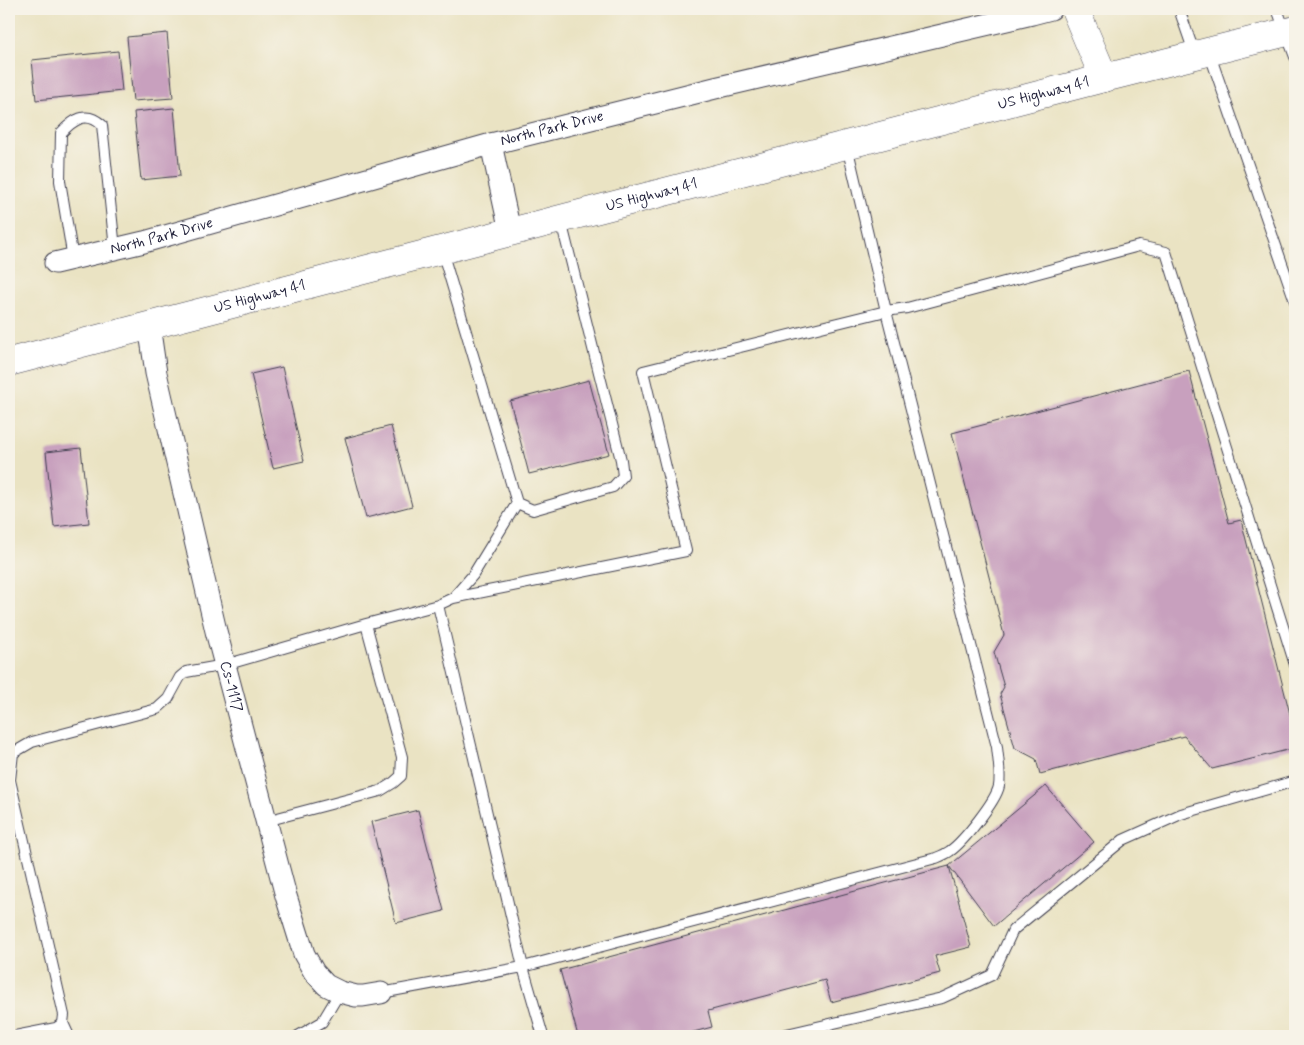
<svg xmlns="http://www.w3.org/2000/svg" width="1304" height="1045" viewBox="0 0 1304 1045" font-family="Mynerve,sans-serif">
<rect width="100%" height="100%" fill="#f7f3e8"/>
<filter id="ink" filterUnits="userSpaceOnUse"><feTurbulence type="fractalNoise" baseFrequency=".02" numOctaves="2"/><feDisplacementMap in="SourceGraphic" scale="10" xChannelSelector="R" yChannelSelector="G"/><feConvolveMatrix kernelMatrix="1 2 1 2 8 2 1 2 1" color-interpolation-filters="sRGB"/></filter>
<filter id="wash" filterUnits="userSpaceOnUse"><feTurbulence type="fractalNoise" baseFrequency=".0096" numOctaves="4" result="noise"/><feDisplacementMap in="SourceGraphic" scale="20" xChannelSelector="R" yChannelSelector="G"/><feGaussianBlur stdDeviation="1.12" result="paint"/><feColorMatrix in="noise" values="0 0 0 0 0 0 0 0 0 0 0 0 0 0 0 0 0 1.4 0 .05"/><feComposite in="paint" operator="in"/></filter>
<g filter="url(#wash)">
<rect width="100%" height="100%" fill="#eae3c3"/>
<g id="blocks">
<path fill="#c8a0be" d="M167 33 173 98 133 101 127 37Z
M118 51 122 91 36 100 32 60Z
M174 108 180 176 141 180 134 112Z
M282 367 304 461 273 468 251 374Z
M1189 371 1229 523 1241 520 1295 734V748L1212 769 1184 736 1040 774 1036 759 1015 748 1000 694 1004 687 994 652 1004 635 952 433Z
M589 380 609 454 529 474 510 401Z
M391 426 412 506 366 518 345 438Z
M81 448 89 523 54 527 46 452Z
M1046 786 1094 842 994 926 949 866Z
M418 810 444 911 396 923 371 822Z
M949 866 971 947 935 956 940 973 831 1002 825 980 708 1011 712 1027 679 1036H578L560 970Z"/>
</g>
</g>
<g filter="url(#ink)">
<use href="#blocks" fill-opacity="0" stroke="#403f4f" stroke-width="1"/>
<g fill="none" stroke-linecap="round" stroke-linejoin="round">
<g stroke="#403f4f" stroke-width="12">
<path id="lane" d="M1179 9 1195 55
M1277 9 1295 57
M1209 52 1295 301
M847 146 886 311 907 308 1139 246 1166 252 1295 665
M442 251 517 503 533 510 613 487 623 476 621 460 561 221
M73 259 60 181 61 133C73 120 86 110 102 125L115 249
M438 605 523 967 543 1036
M266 821 380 791 393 783 401 776 402 757 366 624
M381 993 523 967 936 858C941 856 946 854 950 851 963 842 996 801 999 786 1001 773 998 759 997 747L886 311 643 371 686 551 453 598
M63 1023 69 1036
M15 1036 56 1028 63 1023 64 1015 10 780 13 753 32 742 157 709 168 699 180 677 186 672 225 665 366 624 438 605 453 598 473 575 517 503
M298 1036 322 1022 340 992
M778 1036 942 998 992 975 1013 930 1123 840 1181 814 1295 781"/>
</g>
<g stroke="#403f4f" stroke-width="23">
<g id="street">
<path d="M491 144 510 231"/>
<path id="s1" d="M55 263 144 242 491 144 715 88 1032 14 1051 9"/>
<path id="s2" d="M149 325 156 373 216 631 286 896 304 954 314 972 326 985 340 992 356 996H363L381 993"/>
</g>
</g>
<g stroke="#403f4f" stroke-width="29">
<path id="secondary" d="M1075 9 1104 78"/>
</g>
<g stroke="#403f4f" stroke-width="29">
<g id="highway">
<path id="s3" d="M9 362 1104 78 1295 30"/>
</g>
</g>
<use href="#lane" stroke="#fff" stroke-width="10"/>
<use href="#street" stroke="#fff" stroke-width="21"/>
<use href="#secondary" stroke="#fff" stroke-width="28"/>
<use href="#highway" stroke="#fff" stroke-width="28"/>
</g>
</g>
<g text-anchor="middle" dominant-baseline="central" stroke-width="5" stroke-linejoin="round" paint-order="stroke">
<g font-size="15" fill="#22223b" stroke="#f7f3e8">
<text stroke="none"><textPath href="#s3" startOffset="1069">US Highway 41</textPath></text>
<text stroke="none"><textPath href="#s1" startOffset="515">North Park Drive</textPath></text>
<text stroke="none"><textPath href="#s3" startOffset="664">US Highway 41</textPath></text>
<text stroke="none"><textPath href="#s1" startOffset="110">North Park Drive</textPath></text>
<text stroke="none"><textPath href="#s3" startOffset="259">US Highway 41</textPath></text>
<text stroke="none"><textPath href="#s2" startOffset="371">Cs-1117</textPath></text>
</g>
</g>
<rect width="1304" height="1045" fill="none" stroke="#f7f3e8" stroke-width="30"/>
</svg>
